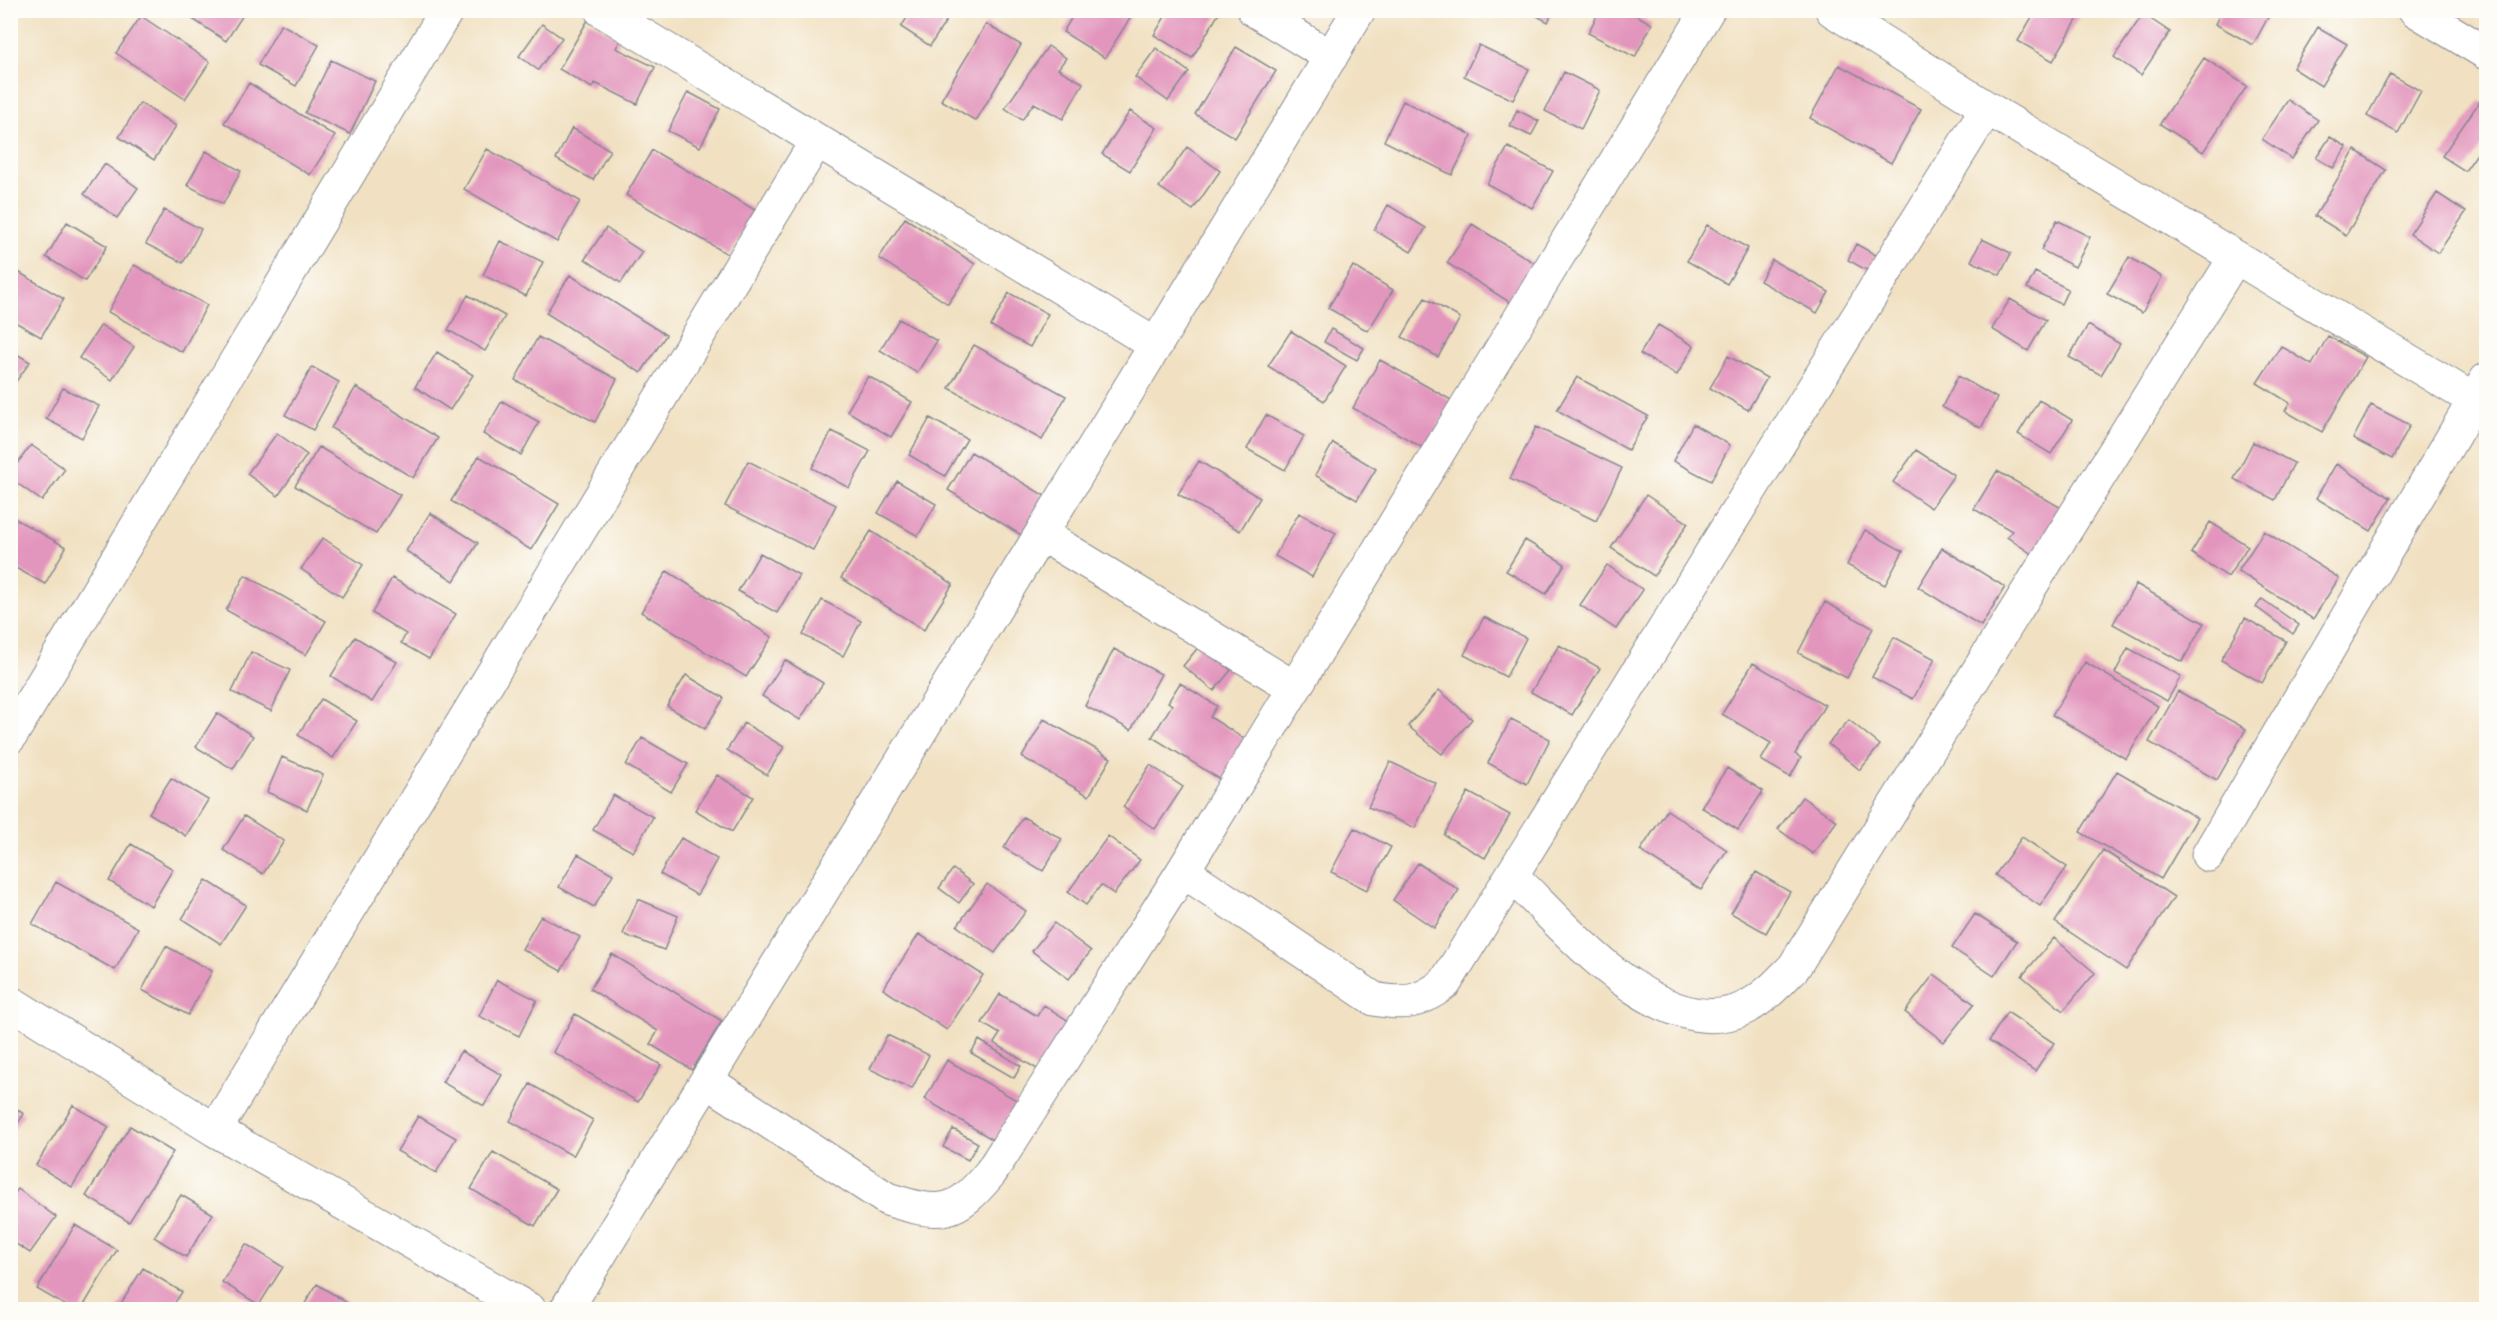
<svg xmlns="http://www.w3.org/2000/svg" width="2497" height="1320" viewBox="0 0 2497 1320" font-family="'Comic Neue',sans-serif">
<rect width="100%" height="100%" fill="#fdfcf7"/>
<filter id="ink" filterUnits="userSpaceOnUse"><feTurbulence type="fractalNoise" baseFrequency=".0167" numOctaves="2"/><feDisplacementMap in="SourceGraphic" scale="12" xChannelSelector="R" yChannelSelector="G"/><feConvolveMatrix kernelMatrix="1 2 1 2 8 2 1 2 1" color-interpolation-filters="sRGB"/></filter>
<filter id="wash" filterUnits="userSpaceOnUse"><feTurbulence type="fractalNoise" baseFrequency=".008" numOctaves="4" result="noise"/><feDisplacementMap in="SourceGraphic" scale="24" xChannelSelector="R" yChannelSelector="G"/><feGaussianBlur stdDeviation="1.35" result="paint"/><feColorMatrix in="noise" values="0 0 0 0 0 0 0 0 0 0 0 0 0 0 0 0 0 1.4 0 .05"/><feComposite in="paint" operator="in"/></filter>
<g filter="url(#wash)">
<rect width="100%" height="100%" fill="#f1e1c2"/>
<g id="blocks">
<path fill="#e396bd" d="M196 10H242L245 12 226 41 191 18Z
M912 10H953L930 46 901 27Z
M1076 10H1135L1105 58 1063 32Z
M1169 10H1221L1192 58 1154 35Z
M1526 10H1554L1548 22Z
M1600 10H1627L1652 24 1635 57 1588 33Z
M2036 10H2083L2053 61 2018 41Z
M2222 10H2272L2253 45 2215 24Z
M2143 14 2170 32 2141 75 2114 57Z
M141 16 210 62 185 99 116 53Z
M588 20 621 39 616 48 655 67 637 104 595 83 592 88 559 69Z
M281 24 319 45 296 86 258 65Z
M542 24 562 38 538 70 519 56Z
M986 24 1021 45 976 121 941 100Z
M2318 27 2347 44 2321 86 2293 68Z
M1479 45 1529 69 1513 100 1464 76Z
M1048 46 1066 58 1058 69 1083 83 1063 119 1034 103 1022 120 1005 108Z
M1236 47 1276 71 1235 138 1195 114Z
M1156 48 1189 72 1168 101 1135 77Z
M2204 58 2247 86 2203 152 2160 124Z
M331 60 375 81 350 134 305 113Z
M1839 65 1921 109 1891 163 1810 118Z
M1564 72 1600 90 1581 129 1545 111Z
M2390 74 2421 91 2398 133 2367 116Z
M249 83 335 136 310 175 224 123Z
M688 92 720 109 700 147 668 131Z
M2288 100 2318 120 2292 159 2262 139Z
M1403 101 1472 135 1452 175 1384 141Z
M2480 101 2486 105V141L2465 171 2442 156Z
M140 103 176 126 154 160 119 137Z
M1517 110 1539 121 1531 136 1510 126Z
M1130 111 1157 128 1130 171 1102 154Z
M572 128 610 150 593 180 556 159Z
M2330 137 2347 147 2333 168 2316 158Z
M1187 147 1220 171 1193 210 1159 187Z
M1508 147 1553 171 1532 208 1487 184Z
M487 149 580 201 557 242 464 189Z
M652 150 755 210 729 255 626 195Z
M2355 150 2386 170 2346 235 2315 216Z
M206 151 241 171 223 204 187 185Z
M105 164 138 188 117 218 84 194Z
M2437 193 2466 212 2438 253 2410 234Z
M1388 205 1426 228 1411 252 1374 230Z
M164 210 201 229 183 263 146 244Z
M905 218 975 264 948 304 879 258Z
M2057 220 2090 237 2075 267 2041 250Z
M67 222 107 246 85 281 46 257Z
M1472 224 1536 264 1511 303 1447 263Z
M1707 225 1748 248 1727 284 1687 261Z
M606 228 642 252 621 283 585 259Z
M1982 239 2011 253 2000 275 1971 261Z
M500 241 543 262 526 296 483 275Z
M1856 244 1876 255 1868 271 1848 260Z
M2129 257 2162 277 2142 313 2107 294Z
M1772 260 1829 292 1817 313 1760 281Z
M134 265 207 305 182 352 108 312Z
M1353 266 1393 290 1368 331 1328 308Z
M10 267 64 299 41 337 10 319Z
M2035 272 2068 289 2061 304 2027 288Z
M570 275 666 335 641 373 546 313Z
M1009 293 1048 314 1030 347 991 326Z
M468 295 505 316 485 351 448 330Z
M1425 298 1460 318 1438 357 1402 337Z
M2010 299 2046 320 2028 351 1992 329Z
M899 319 937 341 917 373 880 350Z
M101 325 134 347 112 380 79 358Z
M1658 325 1694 346 1677 375 1640 354Z
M2088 325 2120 344 2101 375 2069 357Z
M1331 329 1364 348 1357 360 1324 342Z
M1291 331 1346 366 1324 401 1268 366Z
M2328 336 2366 357 2322 432 2285 411 2290 403 2257 383 2281 346 2312 365Z
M538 337 617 379 595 422 515 380Z
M974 345 1066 396 1042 440 949 388Z
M10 350 30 362 10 390Z
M437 352 473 375 450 410 415 387Z
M1728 356 1767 378 1748 410 1710 388Z
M1380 360 1453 401 1425 449 1353 408Z
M312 367 339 382 313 430 285 415Z
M868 376 912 402 891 437 847 411Z
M1958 376 1997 398 1981 428 1942 407Z
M1577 377 1648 416 1628 450 1557 410Z
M356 387 438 438 413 478 331 428Z
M63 388 99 406 82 438 46 419Z
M2039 400 2072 420 2051 454 2018 434Z
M502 401 539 422 521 455 483 434Z
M2371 405 2410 425 2392 459 2353 439Z
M1266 415 1304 436 1285 470 1247 449Z
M930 418 967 439 945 476 909 455Z
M1693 424 1730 445 1711 481 1673 461Z
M1536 427 1622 468 1596 521 1510 479Z
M832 431 870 451 849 488 812 468Z
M277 433 307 455 278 496 247 474Z
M2253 442 2294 463 2275 500 2234 479Z
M1333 443 1376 469 1357 500 1315 475Z
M31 445 65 469 42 501 10 478V473Z
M319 447 400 495 376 534 295 486Z
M1916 450 1954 475 1931 508 1893 482Z
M971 452 1045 496 1021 535 948 490Z
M479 456 559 504 531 550 451 501Z
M748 461 836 505 813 550 725 506Z
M1199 461 1260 498 1240 531 1178 494Z
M2336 464 2391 498 2371 531 2316 498Z
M1997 471 2065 510 2039 559 2007 537 2012 531 1974 509Z
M897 481 936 504 918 536 878 513Z
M1646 495 1688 523 1654 576 1611 548Z
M430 513 478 543 454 581 406 551Z
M1299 513 1336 533 1312 577 1275 556Z
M10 516 66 547 45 584 10 565Z
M2210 522 2248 546 2228 577 2191 553Z
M1865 530 1903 551 1885 585 1847 565Z
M871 531 953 584 924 630 841 578Z
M2264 531 2339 578 2313 619 2238 571Z
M323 538 363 565 342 597 301 569Z
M1525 540 1565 564 1546 594 1506 571Z
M1942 548 2005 587 1981 626 1918 587Z
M760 553 799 575 777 613 738 591Z
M1607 565 1643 590 1616 629 1580 605Z
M667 571 772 637 746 677 641 612Z
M245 575 326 621 306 655 226 610Z
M392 578 456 614 429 659 401 643 406 634 372 613Z
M2136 584 2204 623 2182 662 2113 624Z
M2262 599 2299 625 2293 634 2256 607Z
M822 600 861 621 843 656 803 635Z
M1825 602 1873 628 1847 678 1798 653Z
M1484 617 1526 638 1506 677 1464 655Z
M2245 618 2286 641 2262 683 2221 660Z
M355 637 397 662 372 702 331 676Z
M1894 637 1935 659 1913 699 1872 677Z
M1200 645 1231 670 1214 691 1183 666Z
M1559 645 1600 668 1572 715 1531 692Z
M2128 648 2181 676 2167 701 2115 673Z
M1114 649 1161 674 1131 730 1085 706Z
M251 652 290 670 271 711 232 692Z
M785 660 823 683 800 720 762 696Z
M2085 662 2158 706 2126 759 2052 715Z
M1753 663 1825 705 1795 754 1801 758 1790 777 1761 760 1771 743 1722 714Z
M686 675 724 698 705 729 667 706Z
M1180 683 1217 706 1210 717 1251 743 1226 783 1152 737 1172 705 1168 702Z
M1439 690 1472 719 1442 754 1408 726Z
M2178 691 2246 729 2217 780 2149 742Z
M321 699 357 721 333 758 298 735Z
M217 713 253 736 233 769 196 747Z
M1044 719 1111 758 1089 796 1022 757Z
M1511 719 1550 739 1527 784 1488 763Z
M1849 720 1880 745 1860 770 1828 744Z
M744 723 784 747 767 775 727 750Z
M642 738 688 764 671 792 626 765Z
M282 757 323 775 307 810 267 792Z
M1390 762 1436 783 1415 828 1368 807Z
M1150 765 1183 787 1155 829 1123 807Z
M1727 768 1763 791 1738 830 1701 807Z
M2117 771 2197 818 2161 879 2080 832Z
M717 775 753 797 732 832 695 810Z
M171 778 208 800 186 836 149 813Z
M1468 792 1510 815 1485 858 1444 835Z
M613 795 653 817 633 852 593 830Z
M1802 797 1837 821 1813 854 1778 829Z
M1667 810 1727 850 1701 890 1640 851Z
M244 816 284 841 263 874 223 850Z
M1023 817 1062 839 1043 871 1004 848Z
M1354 828 1391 847 1367 890 1331 872Z
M1108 836 1140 860 1114 894 1101 885 1086 905 1068 892Z
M2022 837 2067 867 2040 906 1995 875Z
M681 838 717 859 697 895 660 874Z
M131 844 173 869 151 906 109 881Z
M2103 850 2174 897 2126 970 2055 922Z
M578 854 613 874 594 907 559 887Z
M1418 863 1459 890 1434 928 1393 900Z
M953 869 973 884 959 903 939 888Z
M1756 872 1790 892 1766 933 1731 913Z
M206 880 246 905 221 944 182 919Z
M56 882 138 928 115 970 32 924Z
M987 884 1026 911 995 953 957 926Z
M638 899 678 916 664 950 623 934Z
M1975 914 2017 941 1994 976 1952 948Z
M541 916 580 937 561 971 522 949Z
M1054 923 1091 951 1069 979 1032 951Z
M919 934 983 975 947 1030 883 989Z
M2054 938 2095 973 2063 1011 2022 976Z
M166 946 212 971 188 1015 142 990Z
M612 954 722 1021 692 1070 650 1044 658 1031 590 989Z
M1934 974 1974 1004 1944 1042 1905 1012Z
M497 980 537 1000 519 1036 479 1016Z
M1000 994 1037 1016 1044 1005 1072 1023 1042 1072 994 1043 1000 1034 982 1023Z
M2007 1012 2054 1043 2035 1071 1989 1041Z
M575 1014 661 1065 638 1102 553 1052Z
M887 1035 929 1055 912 1089 870 1069Z
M979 1040 1021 1066 1014 1078 971 1053Z
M461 1051 502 1075 484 1106 442 1082Z
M947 1060 1018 1101 995 1141 925 1099Z
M530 1084 593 1120 573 1156 510 1121Z
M10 1105 24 1114 10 1135Z
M73 1105 109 1127 72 1187 36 1165Z
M418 1116 456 1138 436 1173 397 1151Z
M130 1126 173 1152 129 1222 86 1196Z
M953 1129 978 1143 968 1160 943 1147Z
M493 1152 557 1189 535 1226 471 1189Z
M18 1189 56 1217 30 1253 10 1240V1199Z
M181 1195 213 1214 186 1257 154 1237Z
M75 1225 117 1250 81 1310H73L37 1289Z
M246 1244 283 1267 259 1305 222 1282Z
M143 1268 182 1292 170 1310H117Z
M317 1284 352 1306 350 1310H301Z"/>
</g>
</g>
<g filter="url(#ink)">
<use href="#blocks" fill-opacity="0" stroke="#868890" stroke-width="1.5"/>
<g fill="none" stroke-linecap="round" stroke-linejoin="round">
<g stroke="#868890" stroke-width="35">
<path id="minor" d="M601 10 1156 345
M1254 10 1331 57
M1832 10 1987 108 2474 400
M2415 10 2486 53
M1041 534 1295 688
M10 737 447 10
M2208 855 2486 380
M1183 871 1374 999C1406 1005 1419 1003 1445 983L1987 108
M1512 876C1564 926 1663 1047 1745 1008 1765 998 1779 982 1794 967L2235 258
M10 1002 215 1130 530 1310
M707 1081 887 1199C941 1216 955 1216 991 1172L1183 871 1708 10
M215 1130 816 142
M566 1310 1041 534 1359 10"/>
</g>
<use href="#minor" stroke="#fff" stroke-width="33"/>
</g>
</g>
<rect width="2497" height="1320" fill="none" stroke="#fdfcf7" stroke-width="36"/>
</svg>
